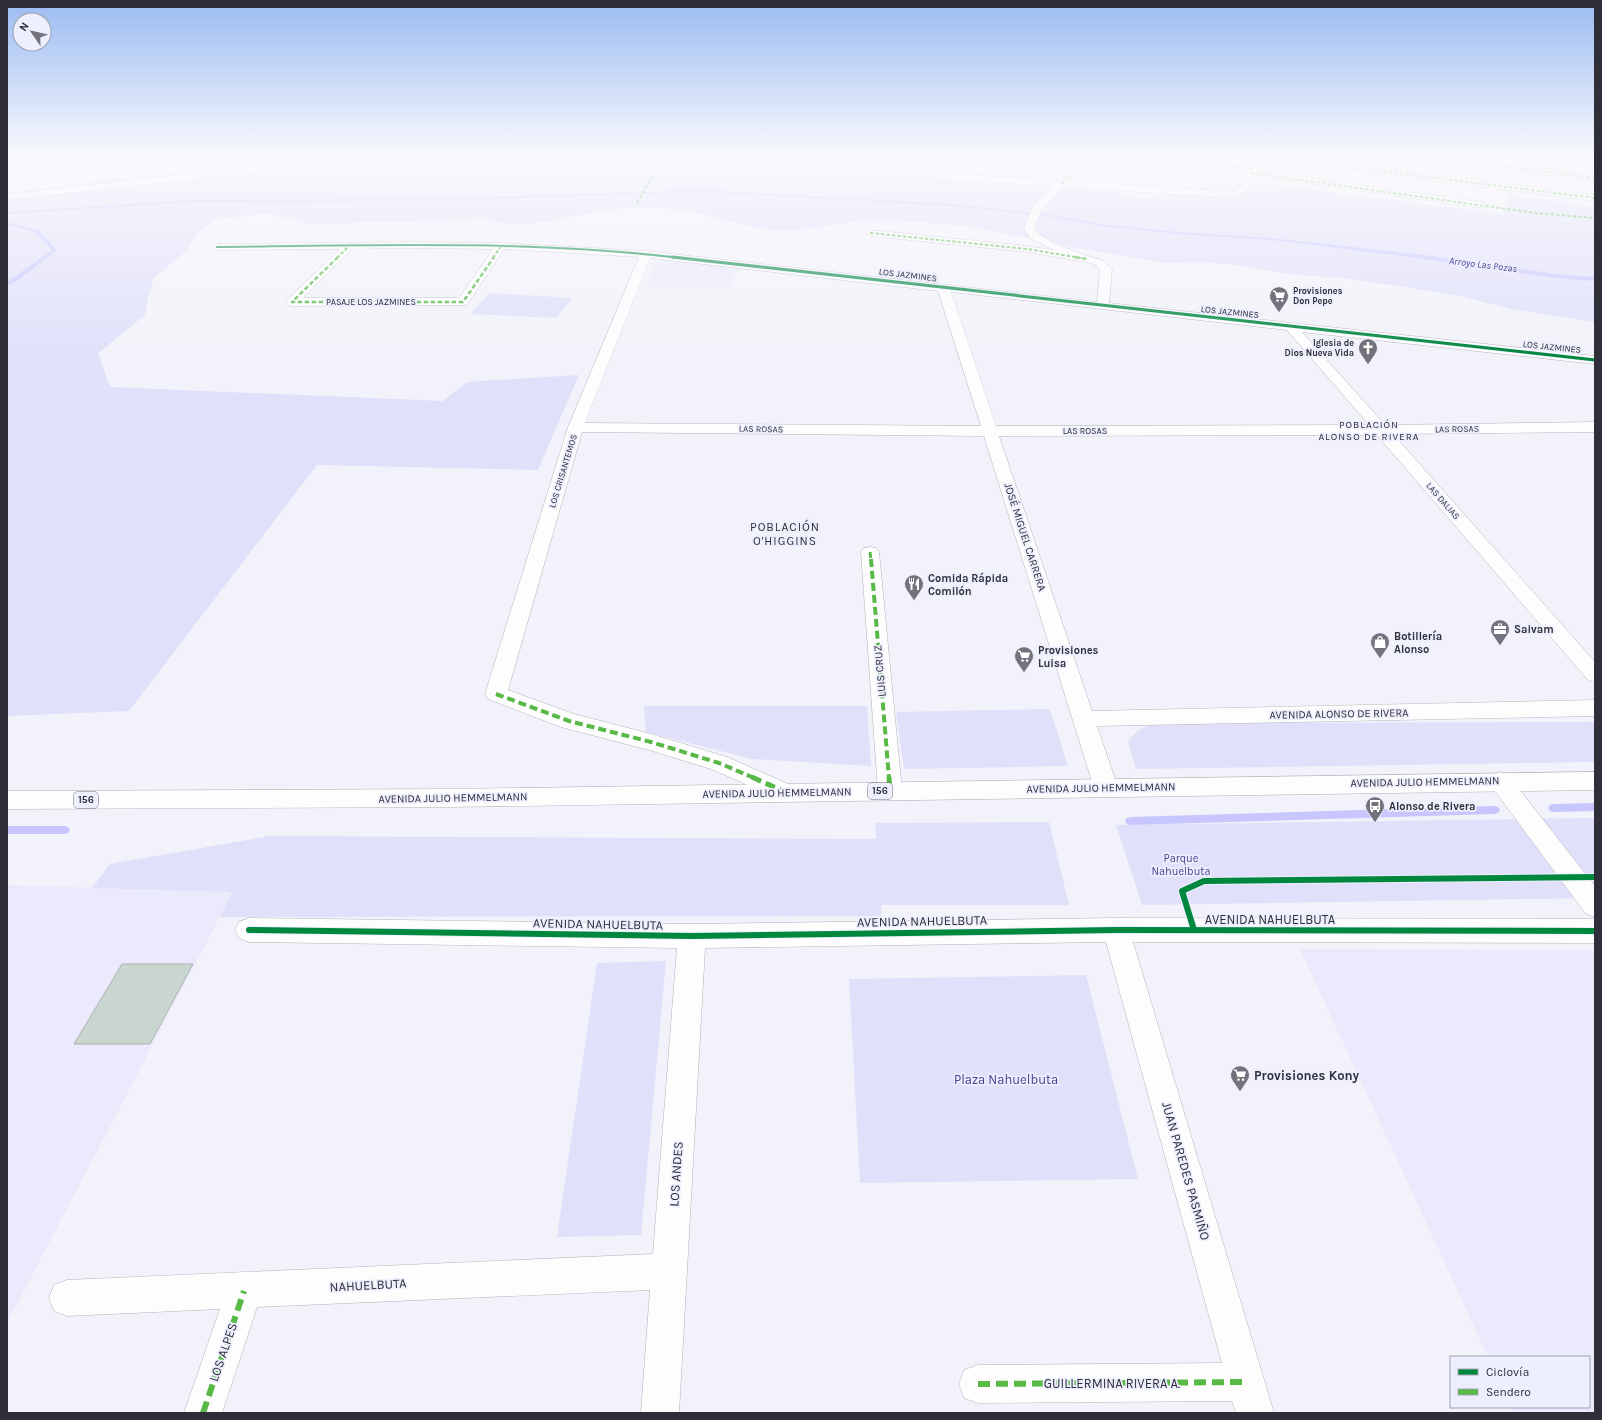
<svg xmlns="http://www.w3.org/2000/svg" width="1602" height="1420" viewBox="0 0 1602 1420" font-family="Karla,sans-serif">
<rect width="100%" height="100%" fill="#f2f2fa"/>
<path fill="#eaeafc" d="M7 155H127L104 168 7 176Z
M484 155H739L729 168 580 170 546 174 460 170Z
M658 260 738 268 731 287H646Z
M7 885 233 892 7 1323Z
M1300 949 1595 950V1413H1514L1511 1407H1589V1357H1488Z"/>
<path fill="#e0e0fa" d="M303 155H361L138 181 59 187 67 184 200 169 174 163 183 162H212L232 157 259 158Z
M350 162 384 173 406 176 441 178 485 175 544 176 582 172 656 171 741 175 840 176 849 174 1120 192 1138 199 1245 181 1503 214 1510 195 1595 206V322L1511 309 1464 297 1398 286 1342 278 1288 274 1244 266 1203 262 1165 263 1071 247 973 227 909 221H857L814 228 782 231 751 227 684 210 641 207 601 211 546 222 510 225 485 219 312 224 265 213 215 220 196 234 188 249 154 278 148 297 145 315 98 353 110 387 443 401 467 382 579 375 538 470 317 465 129 711 7 716V199Z
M968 170 1032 175 1030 180 965 176Z
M490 293 573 298 556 318 470 314Z
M644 706H867L871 766 752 759 646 732Z
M1050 709 1068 766 904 769 896 712Z
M1595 722V762L1136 769 1128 742C1136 729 1145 726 1159 723Z
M1595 818V898L1142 905 1116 825Z
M1049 822 1069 905H881V916L220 917 232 892 92 888 110 864 270 836 876 839 875 823Z
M666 961 641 1235 557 1237 597 963Z
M1086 975 1138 1179 860 1183 849 979Z"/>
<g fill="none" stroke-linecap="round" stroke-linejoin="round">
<path fill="#c8c6fe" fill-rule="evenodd" d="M704 190 952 204 1052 215 1100 224 1177 232 1271 238 1416 254 1555 274 1595 277V281L1555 278 1416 258 1271 240 1177 234 1100 226 1052 217 952 206 704 192 428 201 194 202 7 214V212L194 200 428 199Z
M7 222 38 230 57 250 21 278 7 286V282L52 250 34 232 7 224Z
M1595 803V811L1554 812 1550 811 1548 808 1550 805 1554 804Z
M1494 806 1498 807 1500 810 1498 813 1494 814 1131 825 1127 824 1125 821 1127 818 1131 817Z
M7 826H64L68 827 70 830 68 833 64 834H7Z"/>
</g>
<path fill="#c9d6cf" stroke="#adb0b1" d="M122 964H193L150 1044H74Z"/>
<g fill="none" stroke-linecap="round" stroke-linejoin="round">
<g stroke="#b2b2ba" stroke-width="1">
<path id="street" d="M957 155H991L1023 157 1027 160 1023 163 961 158Z
M1080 155H1088L1069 181 1233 192 1239 188 1247 171 1117 158 1113 155H1140L1250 166 1255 155H1269L1595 195V201L1262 159 1256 171 1483 202 1488 205 1483 208 1254 176 1246 192 1235 198 1064 187 1042 209 1034 228C1046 245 1084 254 1104 261L1112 269 1109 303 1595 356V364L1302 332 1385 425 1595 422V432L1393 434 1595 662V682L1588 680 1377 435 999 436 1092 711 1595 700V716L1097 726 1118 788 1114 794 1106 797 1098 794 1094 788 984 436 582 432 508 690 574 714 651 734 727 757 795 787 799 793 795 799 787 802 711 769 649 750 561 727 488 699 485 694 568 427 639 257 504 249 467 305 292 306 288 305 286 302 288 299 340 249 217 250 212 247 217 244 410 242 501 243 646 251 1097 302 1100 270 1096 265 1087 262 1027 252 870 236 865 233 870 230 1027 246 1054 250 1031 239 1024 228 1033 206 1054 186 893 176 888 173 893 170 1060 181ZM410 248 493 249 459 298H303L352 249ZM650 258 938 291 981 426 585 423ZM951 292 1287 330 1369 425 996 426Z
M1402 155H1426L1595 175V181L1406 158Z
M1557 155 1595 156V162L1561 158Z
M870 547 876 548 879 552 902 791 898 797 890 800 882 797 878 791 861 552 864 548Z
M1500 772 1508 775 1595 886V917L1586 914 1492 787 1488 781 1492 775Z
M249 918 692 924 1116 918 1595 919V943L1133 942 1274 1413H1236L1232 1401 978 1403 964 1398 959 1384 964 1370 978 1365 1222 1363 1106 942 705 948 679 1413H641L650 1290 257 1307 222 1413H184L220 1309 67 1316 54 1311 49 1298 54 1285 67 1280 653 1254 677 948 249 942 239 938 235 930 239 922Z"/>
</g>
<g stroke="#b2b2ba" stroke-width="1">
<path id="secondary" d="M364 155H390L386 158 7 200V194Z"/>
</g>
<g stroke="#b2b2ba" stroke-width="1">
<path id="highway" d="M1595 772V790L450 807 7 809V791L450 789Z"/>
</g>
<use href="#street" fill="#fdfdfe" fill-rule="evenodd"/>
<use href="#secondary" fill="#fdfdfe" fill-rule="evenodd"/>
<use href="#highway" fill="#fdfdfe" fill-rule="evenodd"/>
<path stroke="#58b947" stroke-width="2" stroke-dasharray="3.5 2" stroke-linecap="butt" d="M961 155 1023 160
M1117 155 1253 169
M1406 155 1595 178
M1561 155 1595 159
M1258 156 1595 198
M1251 173 1535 213 1595 218
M1062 184 1084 155
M637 203 654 173
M870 233 1027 249 1081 258
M337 258 349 246
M493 258 501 246"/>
<path stroke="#58b947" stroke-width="2.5" stroke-dasharray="4.5 2.5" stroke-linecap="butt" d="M338 257 292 302H463L494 257
M1075 257 1087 259"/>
<path stroke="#58b947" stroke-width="3" stroke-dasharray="6 3" stroke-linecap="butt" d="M870 552 871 560"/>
<path stroke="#58b947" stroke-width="4" stroke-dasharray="8 4" stroke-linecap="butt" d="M871 559 889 778
M496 694 569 721 651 742 719 763 754 778"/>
<path stroke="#58b947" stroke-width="5" stroke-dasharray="10 5" stroke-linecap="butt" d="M752 777 787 793
M889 777 890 791"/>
<path stroke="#58b947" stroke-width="6" stroke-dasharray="12 6" stroke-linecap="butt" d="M978 1384 1246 1382
M203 1413 244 1291"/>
<g stroke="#eeeffe" stroke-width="3">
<path id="cycleway-far2" d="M217 247C372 245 527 240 681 258"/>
</g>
<g stroke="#eeeffe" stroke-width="4.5">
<path id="cycleway-far1" d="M672 257 1595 360"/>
</g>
<g stroke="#eeeffe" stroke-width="8">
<path id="cycleway" d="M249 930 692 936 1116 930 1595 931
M1194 930 1182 891 1204 881 1595 877"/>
</g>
<use href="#cycleway-far2" stroke="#00873e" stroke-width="2"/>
<use href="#cycleway-far1" stroke="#00873e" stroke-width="3"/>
<use href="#cycleway" stroke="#00873e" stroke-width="6"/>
</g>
<linearGradient id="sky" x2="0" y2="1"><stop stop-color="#9bbbf1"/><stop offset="0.44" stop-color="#f9f9fd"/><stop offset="1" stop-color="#f9f9fd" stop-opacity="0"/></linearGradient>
<rect width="1602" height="354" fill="url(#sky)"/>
<defs>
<g id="supermarket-pin" transform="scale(1)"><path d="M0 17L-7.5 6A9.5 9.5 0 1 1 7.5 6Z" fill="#73737d" stroke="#eeeffe"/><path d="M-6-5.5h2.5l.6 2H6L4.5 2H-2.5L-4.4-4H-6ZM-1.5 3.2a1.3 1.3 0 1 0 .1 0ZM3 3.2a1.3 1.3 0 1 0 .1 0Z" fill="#fff"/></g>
<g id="church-pin" transform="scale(1)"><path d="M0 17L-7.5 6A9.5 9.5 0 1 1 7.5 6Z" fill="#73737d" stroke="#eeeffe"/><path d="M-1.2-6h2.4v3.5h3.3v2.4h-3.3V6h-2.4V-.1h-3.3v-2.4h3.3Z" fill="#fff"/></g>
<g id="restaurant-pin" transform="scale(1)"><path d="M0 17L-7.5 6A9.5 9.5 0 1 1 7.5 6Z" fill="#73737d" stroke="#eeeffe"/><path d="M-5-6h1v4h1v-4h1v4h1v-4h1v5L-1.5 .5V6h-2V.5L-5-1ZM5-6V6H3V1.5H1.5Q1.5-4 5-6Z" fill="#fff"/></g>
<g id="office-pin" transform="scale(1)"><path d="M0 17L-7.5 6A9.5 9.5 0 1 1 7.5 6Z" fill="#73737d" stroke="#eeeffe"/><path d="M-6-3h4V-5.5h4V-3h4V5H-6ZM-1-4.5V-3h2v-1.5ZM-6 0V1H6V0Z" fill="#fff"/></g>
<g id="shop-pin" transform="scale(1)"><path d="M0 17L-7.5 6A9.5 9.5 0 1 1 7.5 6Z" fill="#73737d" stroke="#eeeffe"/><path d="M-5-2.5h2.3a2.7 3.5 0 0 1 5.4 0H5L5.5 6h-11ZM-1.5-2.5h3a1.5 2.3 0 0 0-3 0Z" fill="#fff"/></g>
<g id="bus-pin" transform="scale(1)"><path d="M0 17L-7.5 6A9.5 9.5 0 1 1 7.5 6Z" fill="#73737d" stroke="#eeeffe"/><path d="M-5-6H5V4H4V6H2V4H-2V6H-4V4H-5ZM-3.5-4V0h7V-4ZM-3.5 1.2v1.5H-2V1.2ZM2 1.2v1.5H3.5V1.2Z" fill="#fff"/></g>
</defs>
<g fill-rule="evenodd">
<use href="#supermarket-pin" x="1279" y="296"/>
<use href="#church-pin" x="1368" y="348"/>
<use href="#restaurant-pin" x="914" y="584"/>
<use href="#office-pin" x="1500" y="629"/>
<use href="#shop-pin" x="1380" y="642"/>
<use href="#supermarket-pin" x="1024" y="656"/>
<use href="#bus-pin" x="1375" y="806"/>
<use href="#supermarket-pin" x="1240" y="1075"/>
</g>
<g text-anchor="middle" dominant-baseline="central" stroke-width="3.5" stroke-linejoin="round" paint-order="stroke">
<g font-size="9" fill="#2f2f39" stroke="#eeeffe">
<text transform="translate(908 275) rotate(7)">LOS JAZMINES</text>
<text x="371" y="302">PASAJE LOS JAZMINES</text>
<text transform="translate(1230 312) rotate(6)">LOS JAZMINES</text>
<text transform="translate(1552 347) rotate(6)">LOS JAZMINES</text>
<text transform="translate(761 429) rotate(1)">LAS ROSAS</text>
<text transform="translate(1457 429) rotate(-1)">LAS ROSAS</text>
<text x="1085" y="431">LAS ROSAS</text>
<text transform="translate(563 471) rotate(-73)">LOS CRISANTEMOS</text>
<text transform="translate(1443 501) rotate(49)">LAS DALIAS</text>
</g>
<g font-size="9" font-weight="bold" fill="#2f2f39" stroke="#eeeffe" text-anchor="start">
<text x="1293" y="291">Provisiones<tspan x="1293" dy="10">Don Pepe</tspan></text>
<text x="1354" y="343" text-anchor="end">Iglesia de<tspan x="1354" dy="10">Dios Nueva Vida</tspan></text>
</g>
<g font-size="10" font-style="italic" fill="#483b92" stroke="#eeeffe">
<text transform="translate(1483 265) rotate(7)">Arroyo Las Pozas</text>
</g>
<g font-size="10" letter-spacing="1" fill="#2f2f39" stroke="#eeeffe">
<text x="1369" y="425">POBLACIÓN<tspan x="1369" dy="12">ALONSO DE RIVERA</tspan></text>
</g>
<g fill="#eeeffe" stroke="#686974" stroke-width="1">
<rect x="868" y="783" width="24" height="16" rx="3"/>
<rect x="74" y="792" width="24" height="16" rx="3"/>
</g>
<g font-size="10" font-weight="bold" fill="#2f2f39">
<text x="880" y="791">156</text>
<text x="86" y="800">156</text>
</g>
<g font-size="11" fill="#2f2f39" stroke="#eeeffe">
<text transform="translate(1025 537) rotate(72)">JOSÉ MIGUEL CARRERA</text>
<text transform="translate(880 671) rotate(-95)">LUIS CRUZ</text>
<text transform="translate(1339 714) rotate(-1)">AVENIDA ALONSO DE RIVERA</text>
<text transform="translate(1425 782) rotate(-1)">AVENIDA JULIO HEMMELMANN</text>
<text transform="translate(1101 788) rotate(-1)">AVENIDA JULIO HEMMELMANN</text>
<text transform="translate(777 793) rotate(-1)">AVENIDA JULIO HEMMELMANN</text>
<text transform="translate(453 798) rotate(-1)">AVENIDA JULIO HEMMELMANN</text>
</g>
<g font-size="11" font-weight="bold" fill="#2f2f39" stroke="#eeeffe" text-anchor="start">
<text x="928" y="578">Comida Rápida<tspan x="928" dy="13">Comilón</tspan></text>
<text x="1514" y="629">Saivam</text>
<text x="1394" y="636">Botillería<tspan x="1394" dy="13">Alonso</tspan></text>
<text x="1038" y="650">Provisiones<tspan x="1038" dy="13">Luisa</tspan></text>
<text x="1389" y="806">Alonso de Rivera</text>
</g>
<g font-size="11" fill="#483c92" stroke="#eeeffe">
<text x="1181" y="858">Parque<tspan x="1181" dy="13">Nahuelbuta</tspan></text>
</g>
<g font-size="12" letter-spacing="1" fill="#2f2f39" stroke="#eeeffe">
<text x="785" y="527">POBLACIÓN<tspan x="785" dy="14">O'HIGGINS</tspan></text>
</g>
<g font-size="13" fill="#2f2f39" stroke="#eeeffe">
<text x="1270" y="919">AVENIDA NAHUELBUTA</text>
<text transform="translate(922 921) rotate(-1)">AVENIDA NAHUELBUTA</text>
<text transform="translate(598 924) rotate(1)">AVENIDA NAHUELBUTA</text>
<text transform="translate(1186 1171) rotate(74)">JUAN PAREDES PASMIÑO</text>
<text transform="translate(676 1174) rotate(-86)">LOS ANDES</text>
<text transform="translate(368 1285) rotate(-3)">NAHUELBUTA</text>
<text transform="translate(223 1352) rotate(-71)">LOS ALPES</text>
<text x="1112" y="1383">GUILLERMINA RIVERA A.</text>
</g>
<g font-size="13" font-weight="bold" fill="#2f2f39" stroke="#eeeffe" text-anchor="start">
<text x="1254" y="1075">Provisiones Kony</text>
</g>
<g font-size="13" fill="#483c92" stroke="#eeeffe">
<text x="1006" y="1079">Plaza Nahuelbuta</text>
</g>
</g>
<rect width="1602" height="1420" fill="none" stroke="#2f2f39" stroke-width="16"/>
<rect x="1450" y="1356" width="140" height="52" fill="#eeeffe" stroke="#a2a2af"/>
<rect x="1458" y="1369" width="20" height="6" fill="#00873e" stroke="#a2a2af"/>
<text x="1486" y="1376" font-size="12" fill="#2f2f39">Ciclovía</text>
<rect x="1458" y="1389" width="20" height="6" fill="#58b947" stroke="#a2a2af"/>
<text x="1486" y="1396" font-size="12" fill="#2f2f39">Sendero</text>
<g transform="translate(32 32) rotate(304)"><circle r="19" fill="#eeeffe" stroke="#a2a2af"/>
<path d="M0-3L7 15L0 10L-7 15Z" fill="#73737d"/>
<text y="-6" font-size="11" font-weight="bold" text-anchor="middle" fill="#2f2f39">N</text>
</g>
</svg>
